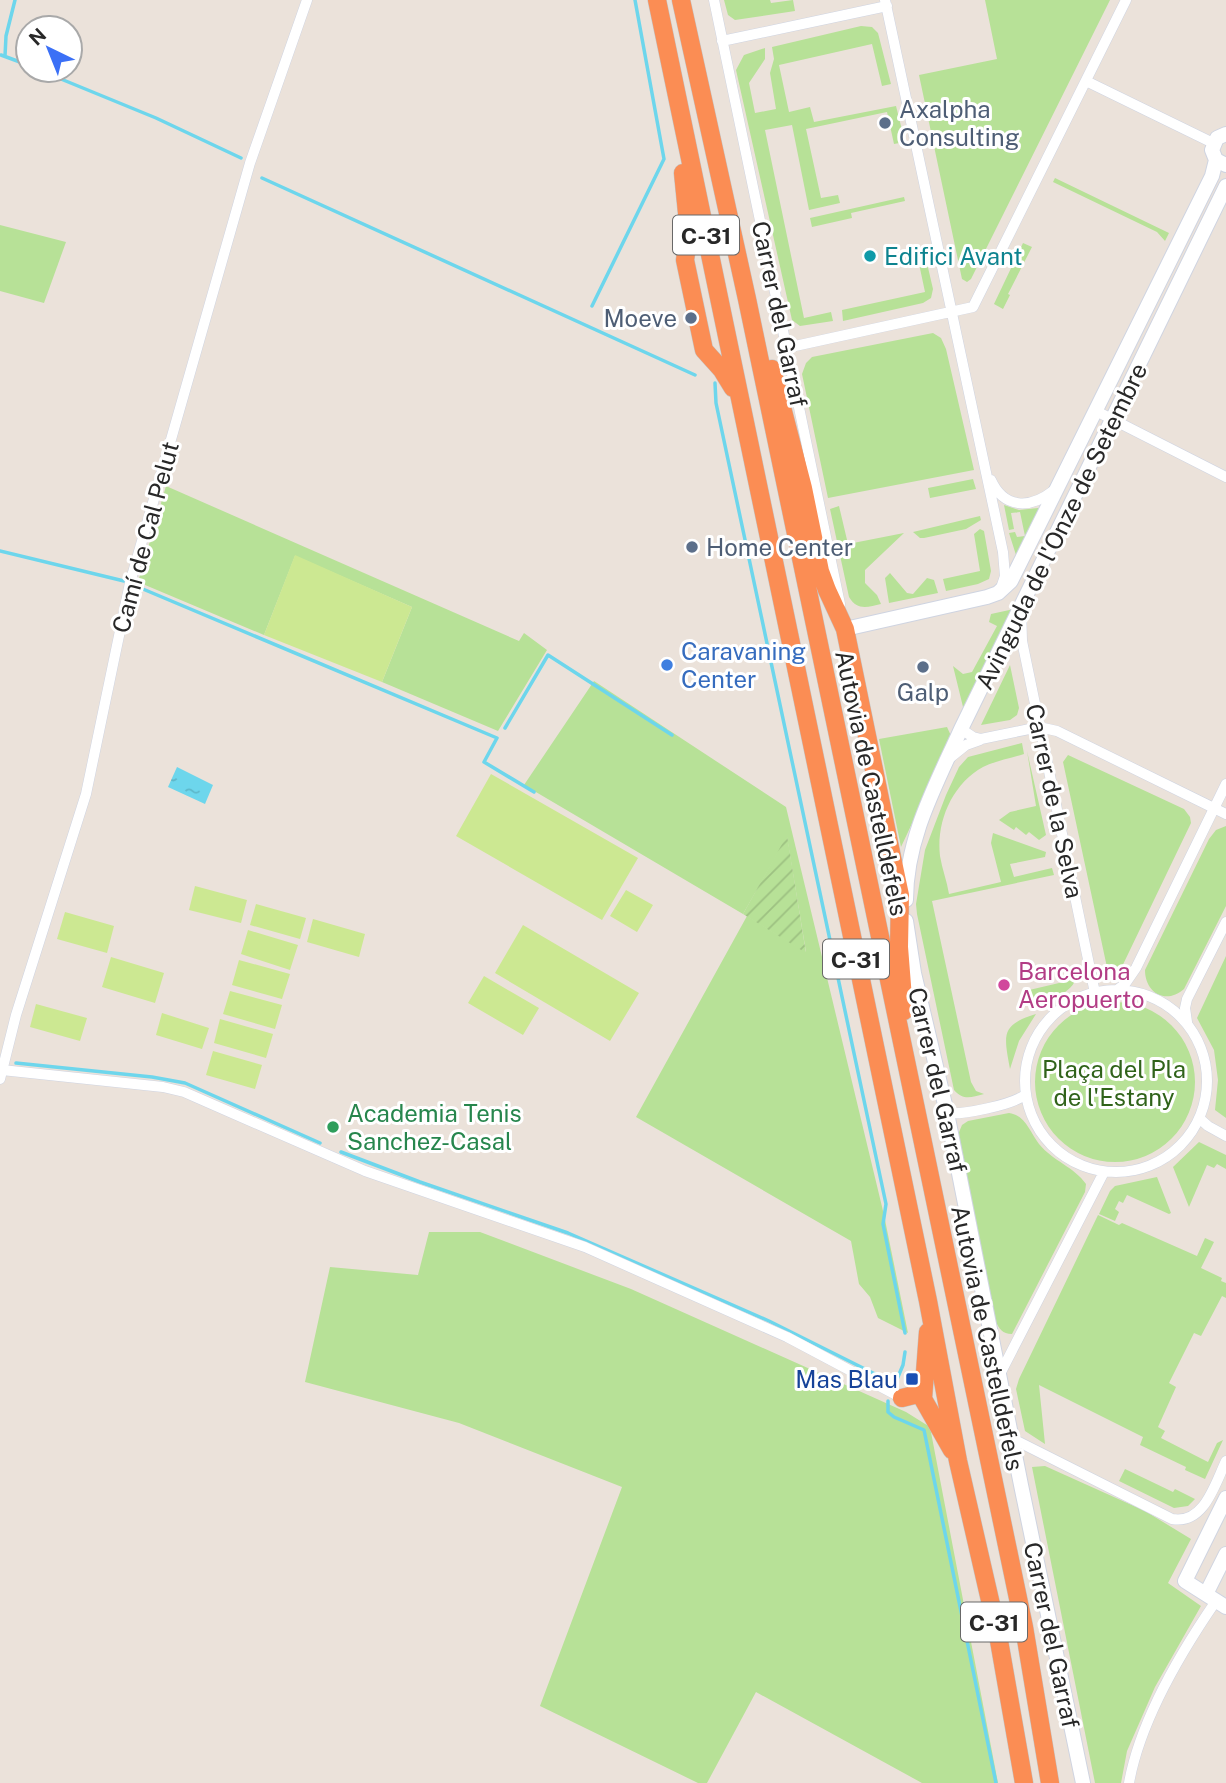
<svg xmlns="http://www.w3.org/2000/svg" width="1226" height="1783" viewBox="0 0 1226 1783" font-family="'Public Sans',sans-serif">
<defs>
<pattern id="garden-furrows" width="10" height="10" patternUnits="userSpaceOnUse" patternTransform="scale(1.75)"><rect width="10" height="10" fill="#b7e197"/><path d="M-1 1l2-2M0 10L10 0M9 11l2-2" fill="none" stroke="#9dc182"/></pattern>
<pattern id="water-ripples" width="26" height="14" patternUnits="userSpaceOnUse" patternTransform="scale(1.75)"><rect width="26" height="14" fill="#6dd6ec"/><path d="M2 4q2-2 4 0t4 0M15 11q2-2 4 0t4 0" fill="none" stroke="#5eb8ca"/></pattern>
</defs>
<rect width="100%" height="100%" fill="#ebe2da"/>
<path fill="#b7e197" d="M724 0H770L771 3 793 0 795 11 735 20 728 15Z
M985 0H1110L971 279 967 282 962 279 919 75 997 59Z
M861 26 872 27 878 33 891 84 882 86 872 44 779 65 789 112 810 107 814 122 896 106 905 142 894 144 887 112 806 129 821 198 838 195 840 203 809 210 792 125 765 130 804 318 831 312 833 321 800 326 792 320 736 70 744 55 765 48V59L749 83 755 113 776 109 770 73 774 59 772 47Z
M1055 178 1169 233 1165 241 1157 232 1053 182Z
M904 197 905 201 851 213 852 218 812 227 810 218Z
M0 225 66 242 44 303 0 291Z
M1023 243 1032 247 1008 294 1010 295 1003 309 994 304Z
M918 259H926L933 289 931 298 923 303 843 321 842 310 925 292Z
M933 333 941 338 946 349 974 470 828 498 802 374 806 363 812 357Z
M973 479 976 489 930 498 928 488Z
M166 486 519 641 524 633 547 650 498 731 382 682 412 607 295 556 264 635 138 582Z
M1004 505 1019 510 1038 508V510L1016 555 1009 533 1015 532 1017 537 1025 536 1020 512 1011 513 1014 529 1009 530Z
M839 506 848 544 904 533 865 570V583L877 595 881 604C868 607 857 611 849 597L830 509Z
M980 516 981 520 966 529 924 538H920L913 532Z
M980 529 984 531 991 571 989 579 978 584 946 591 943 579 980 571 974 534Z
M890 573 907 593 913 594 927 578 934 580 938 593 889 603 885 578Z
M1014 609 964 711 953 666 963 674 972 672 997 626 989 622 991 614Z
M1010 665 1019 708 1017 715 1010 720 981 725Z
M594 681 786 807 884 1215 908 1333 878 1318 870 1297 859 1284 851 1241 636 1117 747 916 806 952 787 837 743 914 524 785Z
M947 727 952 738 901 847 879 739Z
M1022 743 1024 754C1011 758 995 761 983 767 952 784 936 822 940 856 942 869 947 881 949 894L1001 882 991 843 993 833 1046 852 1045 857 1010 864 1014 877 1052 868 1054 875 932 901 971 1082 976 1091 984 1094C971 1097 964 1101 954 1090L917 914 916 904 925 850 946 795 959 767 968 757Z
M1027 751 1046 835 1039 840 1029 832 1026 835 1016 827 1014 830 999 820 1010 812 1036 806Z
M1068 755 1184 809 1190 817 1191 823 1117 977 1111 978 1108 972 1063 762Z
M1226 826V906L1184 989C1166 1005 1145 993 1145 970L1209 839 1216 830Z
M1226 956V1118L1215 1110 1218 1080 1214 1050 1197 1018Z
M1076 979C1069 996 1045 1002 1028 1005L1025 991Z
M1035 1082a80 80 0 1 1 160 0a80 80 0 1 1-160 0Z
M1036 1014 1019 1041 1010 1069C1004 1035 1000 1025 1036 1014Z
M1009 1113C1025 1115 1030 1132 1039 1144 1053 1161 1074 1167 1086 1184L1085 1192 1012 1334C1002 1334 1000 1329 995 1321L957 1137 962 1125 968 1121Z
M1199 1142 1226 1155V1173V1169L1217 1164 1214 1168 1207 1165 1189 1207 1173 1167Z
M1157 1177 1171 1213 1169 1214 1127 1195 1123 1203 1119 1201 1115 1209 1119 1212 1115 1221 1099 1214 1110 1191 1115 1186Z
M1098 1215 1119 1225 1122 1223 1197 1256 1205 1238 1214 1242 1201 1268 1222 1278 1221 1281 1226 1283V1298L1222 1296 1201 1336 1194 1333 1169 1383 1176 1387 1158 1427 1165 1431 1161 1438 1208 1462 1217 1443 1223 1440 1205 1479 1185 1470 1186 1467 1140 1445 1143 1437 1039 1385 1045 1444 1025 1431 1016 1389 1019 1379Z
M429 1232H480L631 1289 906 1412 930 1427 998 1783H922L756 1692 707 1783H698L540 1706 622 1487 459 1423 305 1382 330 1267 418 1275Z
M1045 1466 1145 1511 1191 1539 1168 1583 1201 1606 1155 1687 1127 1751 1121 1783H1095L1032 1467Z
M1125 1469 1173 1492 1175 1489 1195 1499 1188 1506 1174 1508 1119 1481Z"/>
<path fill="url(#garden-furrows)" d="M787 835 806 953 743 914Z"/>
<path fill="#cce892" d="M295 555 412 607 382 682 264 635Z
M491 774 638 858 602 920 456 836Z
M195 886 247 900 241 923 189 910Z
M626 890 653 905 637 932 610 916Z
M256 904 306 918 300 939 250 925Z
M65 912 114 926 107 953 57 939Z
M313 919 365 934 359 957 307 942Z
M523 925 639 993 610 1041 495 973Z
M248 930 298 945 290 970 241 954Z
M111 957 164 973 155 1003 102 987Z
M239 960 290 974 282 999 232 985Z
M484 976 539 1008 523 1035 468 1003Z
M230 991 282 1005 275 1029 223 1014Z
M36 1004 87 1018 80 1041 30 1027Z
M162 1013 209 1028 202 1049 156 1035Z
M220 1019 273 1034 266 1058 214 1043Z
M213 1051 262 1065 255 1089 206 1075Z"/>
<path fill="url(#water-ripples)" d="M177 767 213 785 205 804 168 787Z"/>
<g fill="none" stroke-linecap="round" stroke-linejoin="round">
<path stroke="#6dd6ec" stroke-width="3.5" d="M1 55 28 65
M5 56 6 36 15 0
M39 70 156 118 241 158
M262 178 695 375
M592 306 664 159 635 0
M715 383 716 403 886 1204 883 1224 905 1333
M0 551 124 581
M131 584 497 738 484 762 534 792
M505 728 548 655 672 735
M16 1063 152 1077 185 1083 320 1143
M341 1152 420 1182 568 1233 769 1321 895 1384 903 1365 905 1352
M888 1401V1412L894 1417 924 1430 996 1783"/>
<g stroke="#cfd4e1" stroke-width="11">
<path id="street" d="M714 0 840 604
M885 0 1003 552 1005 576 1001 588
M722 41 887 6
M1086 81 1213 143
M786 348 973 307 1126 0
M1096 411 1226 477
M991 480C1004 509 1030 509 1053 491
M1021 609 1022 641 1095 993
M961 729 973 737 981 739 1039 727 1057 731 1226 814
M951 757 966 745 980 740
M1117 990 1125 984 1136 968 1226 784
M1025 1081a91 91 0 1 1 182 0a91 91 0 1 1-182 0Z
M1187 1022 1185 1008 1187 999 1226 922
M2 1070 163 1087 184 1092 365 1171 585 1247 787 1337 902 1398
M0 1079 16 1015 86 794 130 583 250 163 307 0
M947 1113C963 1115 1011 1105 1025 1095
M1199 1118 1208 1126 1226 1136
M1000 1374 1104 1172
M1011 1438 1172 1519C1204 1525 1215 1484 1226 1461
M1129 1783C1140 1721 1181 1652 1216 1601"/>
</g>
<g stroke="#cfd4e1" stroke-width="16">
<path id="secondary" d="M1226 134 1217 138 1212 150 1216 160 1226 165
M845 629 987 597 998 593 1011 581 1212 176 1216 160
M906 900C906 838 936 785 961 729L1226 186
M906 921 914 973 947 1113 1021 1485 1083 1783
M1226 1498 1185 1581 1226 1607
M1206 1594 1226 1554"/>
</g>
<g stroke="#c3c3c3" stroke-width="19">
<path id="highway" d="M657 0 928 1301 958 1461 998 1635 1024 1783
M681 0 747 299 1024 1627 1050 1783
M683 173 689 233 685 260 704 350 722 370 733 388
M772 369 803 488 820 571 827 590 845 629 893 862 900 895 899 947 904 1011
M928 1332 923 1399 952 1450
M902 1398 914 1395 923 1377"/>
</g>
<use href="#street" stroke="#fff" stroke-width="10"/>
<use href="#secondary" stroke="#fff" stroke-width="14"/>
<use href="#highway" stroke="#fb8d54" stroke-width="18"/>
</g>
<g fill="#5c6f8a" stroke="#fff" stroke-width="2.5">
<circle cx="885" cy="123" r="7"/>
<circle cx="691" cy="318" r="7"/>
<circle cx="692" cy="547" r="7"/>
<circle cx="923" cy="667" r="7"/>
</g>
<circle fill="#0f9aa8" stroke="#fff" stroke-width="2.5" cx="870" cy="256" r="7"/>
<circle fill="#3f7fe0" stroke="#fff" stroke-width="2.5" cx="667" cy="665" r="7"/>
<circle fill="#d1479c" stroke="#fff" stroke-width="2.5" cx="1004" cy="985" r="7"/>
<circle fill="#2e9e5b" stroke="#fff" stroke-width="2.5" cx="333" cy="1127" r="7"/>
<rect fill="#1a4fb4" stroke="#fff" stroke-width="2.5" x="905" y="1372" width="14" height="14" rx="3.5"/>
<g text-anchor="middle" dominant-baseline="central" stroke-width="6" stroke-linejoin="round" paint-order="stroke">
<g fill="#fff" stroke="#686868" stroke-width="2">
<rect x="673" y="215.5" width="66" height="39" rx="5"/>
<rect x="823" y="939.5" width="66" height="39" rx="5"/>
<rect x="961" y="1602.5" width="66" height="39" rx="5"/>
</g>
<g font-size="23" font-weight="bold" fill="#282828">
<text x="706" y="235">C-31</text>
<text x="856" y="959">C-31</text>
<text x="994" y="1622">C-31</text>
</g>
<g font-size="24" fill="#4e5e75" stroke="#fff" text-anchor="start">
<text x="899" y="109">Axalpha<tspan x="899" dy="28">Consulting</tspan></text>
<text x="677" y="318" text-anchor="end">Moeve</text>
<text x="706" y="547">Home Center</text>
<text x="923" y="692" text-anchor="middle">Galp</text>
</g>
<g font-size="24" fill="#0d838f" stroke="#fff" text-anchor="start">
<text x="884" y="256">Edifici Avant</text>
</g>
<g font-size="24" fill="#282828" stroke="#fff">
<text transform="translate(780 314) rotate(78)">Carrer del Garraf</text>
<text transform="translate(1061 526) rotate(-64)">Avinguda de l'Onze de Setembre</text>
<text transform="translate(145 537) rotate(-75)">Camí de Cal Pelut</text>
<text transform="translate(872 783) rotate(78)">Autovia de Castelldefels</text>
<text transform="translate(1055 801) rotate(78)">Carrer de la Selva</text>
<text transform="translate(938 1080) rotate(77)">Carrer del Garraf</text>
<text transform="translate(988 1338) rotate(78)">Autovia de Castelldefels</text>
<text transform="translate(1052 1635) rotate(78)">Carrer del Garraf</text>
</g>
<g font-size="24" fill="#366cbe" stroke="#fff" text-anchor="start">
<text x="681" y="651">Caravaning<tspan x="681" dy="28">Center</tspan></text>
</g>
<g font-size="24" fill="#b23c85" stroke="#fff" text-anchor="start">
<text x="1018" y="971">Barcelona<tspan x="1018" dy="28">Aeropuerto</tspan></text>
</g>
<g font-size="24" fill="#30631a" stroke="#fff">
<text x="1114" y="1069">Plaça del Pla<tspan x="1114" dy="28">de l'Estany</tspan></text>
</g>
<g font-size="24" fill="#27864d" stroke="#fff" text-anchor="start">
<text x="347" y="1113">Academia Tenis<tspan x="347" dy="28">Sanchez-Casal</tspan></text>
</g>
<g font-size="24" fill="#164399" stroke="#fff" text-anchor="end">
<text x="898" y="1379">Mas Blau</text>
</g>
</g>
<g transform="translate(49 49) rotate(317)"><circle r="33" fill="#ffffff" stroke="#a9a9a9" stroke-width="2"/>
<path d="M0-5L12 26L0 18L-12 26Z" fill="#3b70f6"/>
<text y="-10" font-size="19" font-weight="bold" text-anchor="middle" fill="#282828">N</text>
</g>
</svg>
